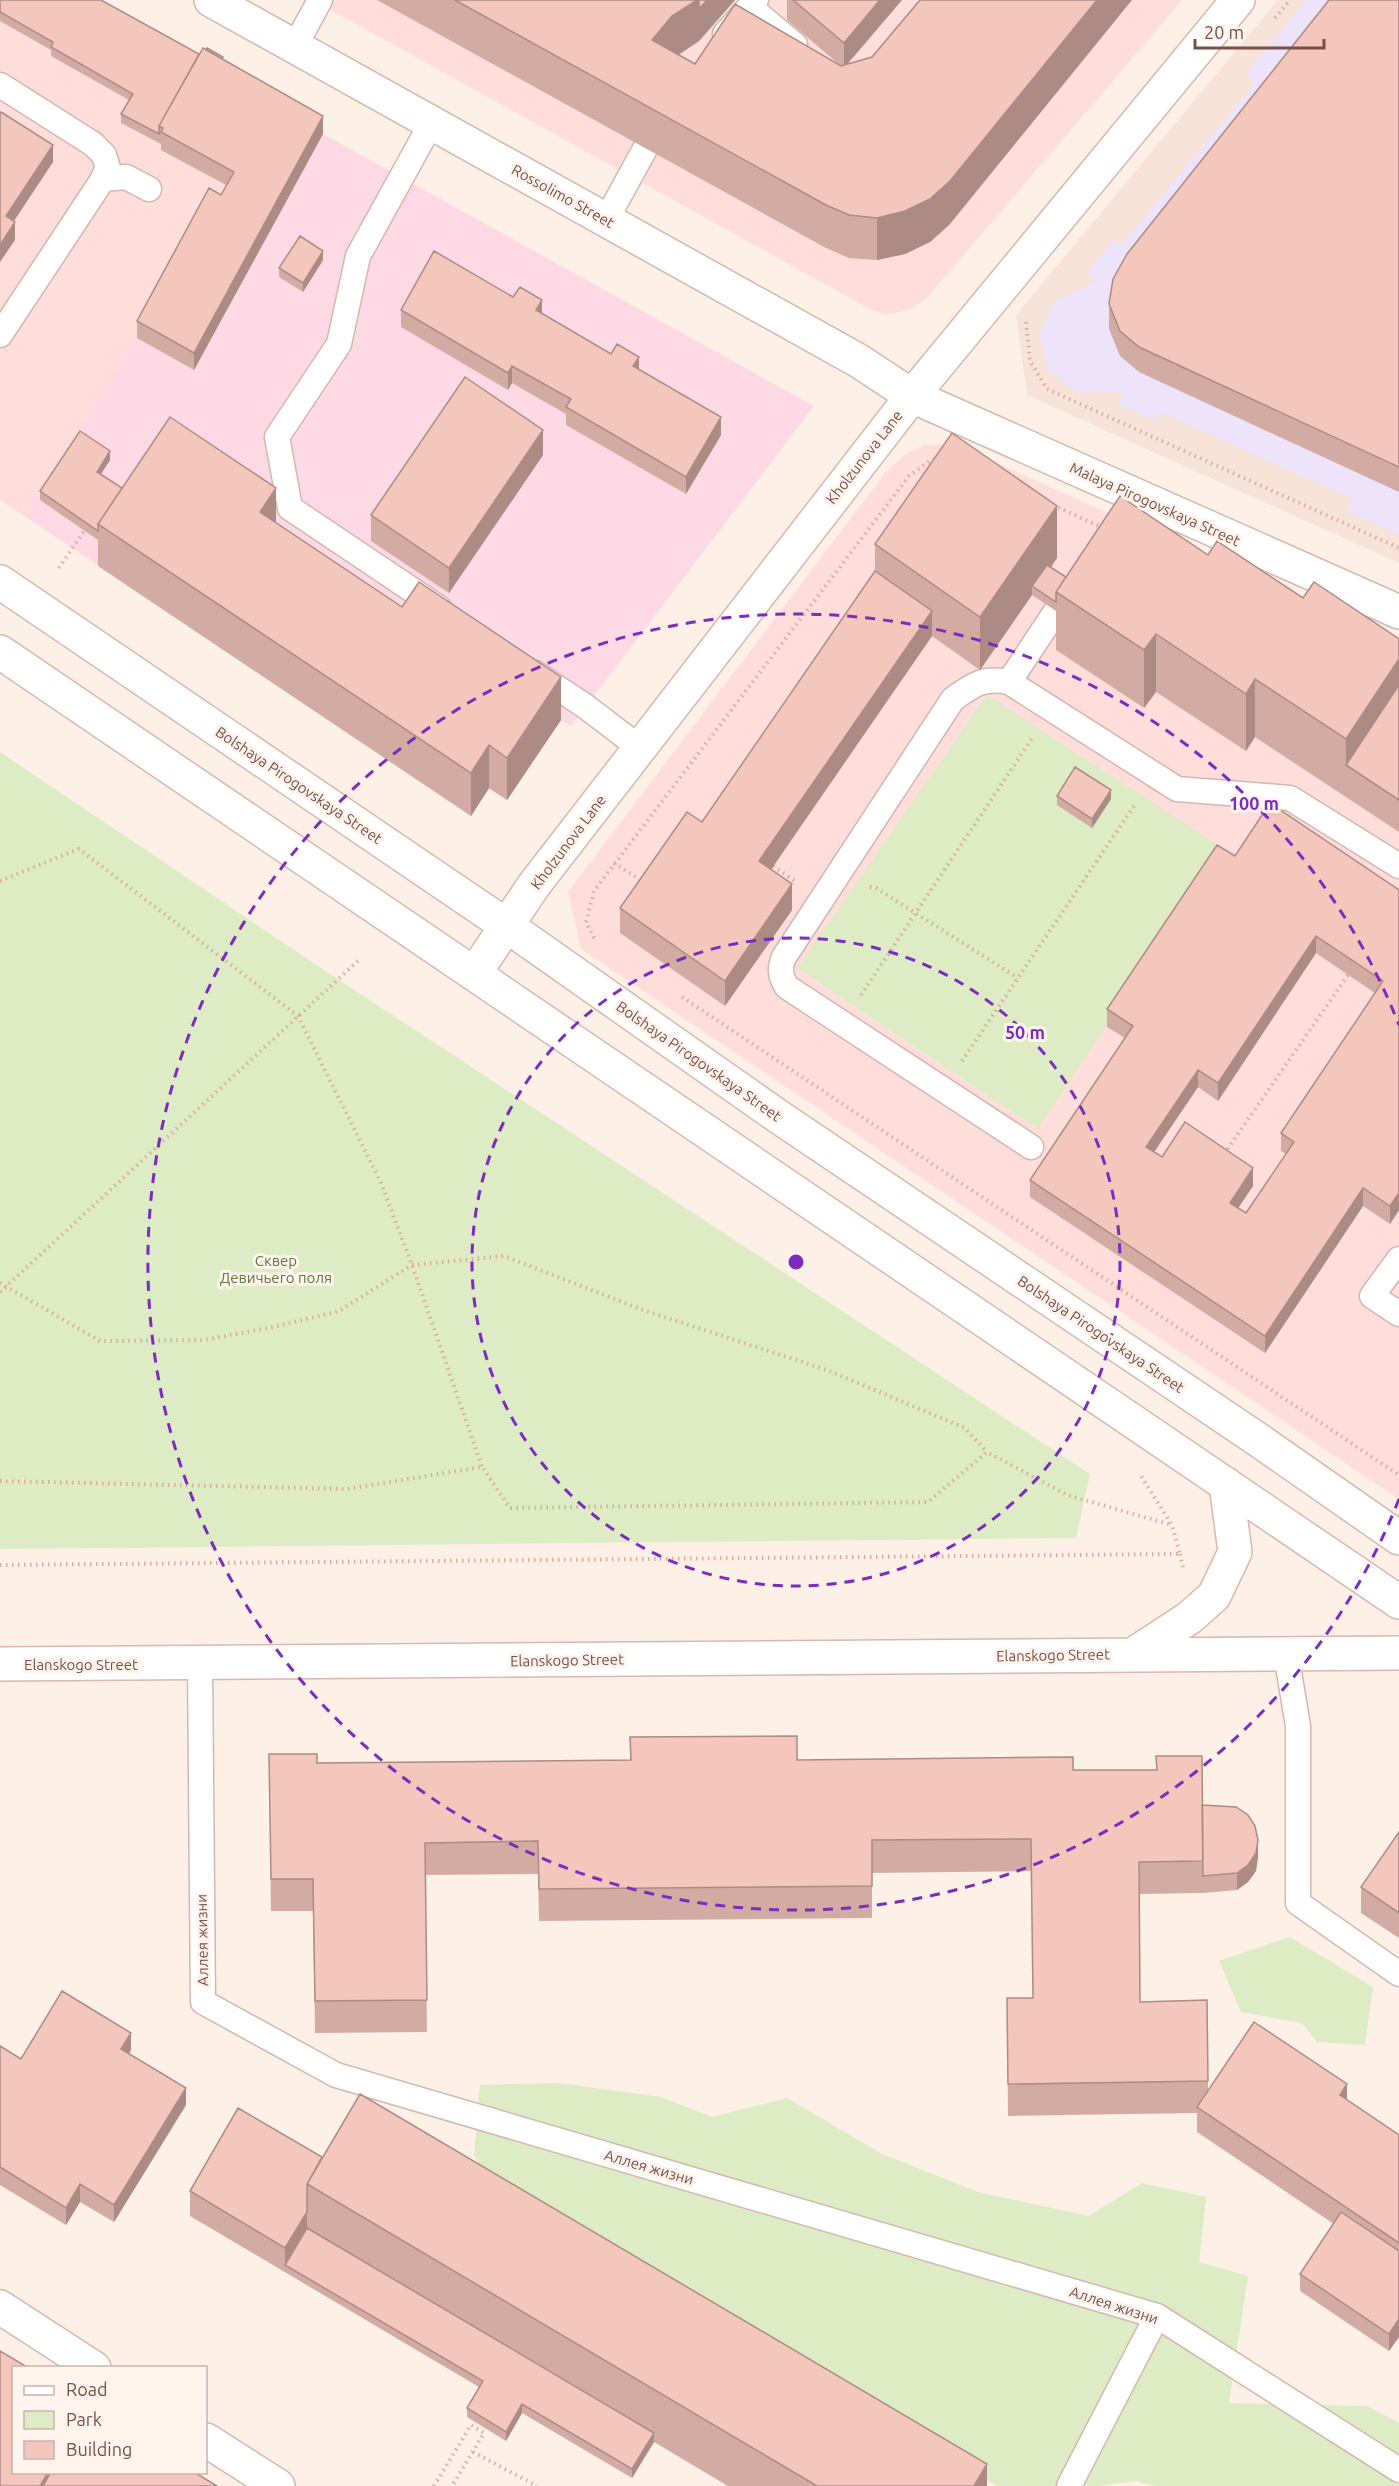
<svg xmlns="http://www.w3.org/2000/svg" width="1399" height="2486" viewBox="0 0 1399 2486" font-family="Ubuntu,sans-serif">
<rect width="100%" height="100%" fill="#fdf0e7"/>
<path fill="#f7e3d7" d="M1278 0H1399V563L1027 395 1016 315Z"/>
<path fill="#feddda" d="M0 0 203 65 323 134 194 370 137 339 23 515 0 500Z
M313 0H1182L930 294 914 308 886 315 870 309Z
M955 444 1399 645V1499L581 949 568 892 885 473 906 454 924 445Z"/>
<path fill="#ede3fa" d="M1306 0H1399V535L1348 512 1352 499 1161 412 1155 421 1119 405 1123 393 1076 391 1049 372 1039 334 1055 301 1096 281 1087 273 1113 240 1120 246 1254 84 1246 74Z"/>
<path fill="#fcd9e5" d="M323 134 814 406 571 726 561 720 507 800 489 789 471 816 23 515 137 338 194 370Z"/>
<path fill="#ddecc4" d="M987 695 1224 849 1038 1129 797 968Z
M0 752 327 972 1090 1474 1076 1538 0 1549Z
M1290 1937 1373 1987 1365 2045 1317 2042 1302 2023 1241 2012 1219 1961Z
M558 2083 661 2097 712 2117 787 2098 882 2154 978 2192 1089 2216 1142 2183 1206 2197 1199 2262 1248 2276 1229 2403 1367 2406 1399 2423V2486H1157L1135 2481 1096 2486H997L490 2187 474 2155 480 2085Z"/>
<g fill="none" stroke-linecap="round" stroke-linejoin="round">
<g stroke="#d3b7ae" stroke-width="27">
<path id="lane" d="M750 7 795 45
M725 34 756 0
M295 46 320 0
M0 85 93 144 104 155 108 168 101 182 0 335
M432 122 358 256 339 344 277 437 290 508 439 608
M103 179 126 177 149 189
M606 220 646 147 663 121
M535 673 585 706 640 748
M1009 682 1056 611
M1031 1147 787 987C780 976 779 969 784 957L953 699C974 684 984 677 1009 682L1177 789 1290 798 1399 866
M1399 1259 1372 1296 1399 1314
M1286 1654 1298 1726V1903L1399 1974
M200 1664 203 2002 336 2075 1157 2316 1399 2470
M1069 2486 1157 2316"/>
</g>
<g stroke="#d3b7ae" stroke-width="36">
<path id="street" d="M211 0 859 361 912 396 1399 612
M0 2307 94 2368
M206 2440 278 2486"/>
</g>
<g stroke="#d8b7ae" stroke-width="36">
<path id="secondary" d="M0 582 507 926 779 1117 1257 1439 1399 1538
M0 652 1399 1602
M474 974 534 885 912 396 1238 0
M1134 1654 1189 1618 1214 1596 1235 1552 1226 1484
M0 1664 1399 1653"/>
</g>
<path stroke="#daaa9f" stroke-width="4" stroke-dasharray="1.5 4.5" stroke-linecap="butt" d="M1275 18 1290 0
M1026 322 1030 361 1047 389 1399 548
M1053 505 1103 528
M59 568 84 531
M614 863 644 882
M773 866 795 881
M0 881 79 849 298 1016 381 1183 412 1265 482 1467
M870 887 876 888 1018 978
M594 938 586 922 594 891 909 476 931 460H938
M861 995 1033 737
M682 997 1399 1475
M962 1061 1136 803
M1224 1154 1348 975
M0 1283 100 1341 204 1340 278 1326 339 1311 412 1265 504 1256 643 1310 827 1370 965 1428 987 1452
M0 1292 359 960
M0 1481 347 1489 482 1467 510 1508 928 1502 987 1452 1067 1495 1172 1525
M1180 1554 1183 1568
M0 1565 1180 1554 1172 1525 1141 1476
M473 2452 537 2486
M434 2486 471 2425 484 2433 452 2486"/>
<use href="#lane" stroke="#fff" stroke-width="24"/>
<use href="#street" stroke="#fff" stroke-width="33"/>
<use href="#secondary" stroke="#fff" stroke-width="33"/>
</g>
<path fill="#d2aba3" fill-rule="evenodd" d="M0 0 199 54 223 59 323 134 194 370 137 338V321L221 195 226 185 161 150V144L121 123V114L129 100 51 56V50L0 21Z
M377 0H735L699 41 678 55 695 64 841 66 787 20V0H902L847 64 950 224 930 242 905 254 877 260 849 258 826 248Z
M1399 0V492L1139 372 1120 356 1109 329V304Z
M323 260 303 292 279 277V268Z
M401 310 542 313 639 370 721 435 686 494 566 425V414L512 383 508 390 401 327Z
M543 455 449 593 371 541V515Z
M110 460 101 474 122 488 276 523 561 720 507 800 489 788 471 816 98 566V540L40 500V491Z
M875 544 1057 558 1051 567 1066 578 1208 555 1303 598 1399 639V832L1255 737 1246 751 1156 692 1144 708 1056 650V611L1032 595 980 670 932 636 770 870 792 910 725 1006 620 933V908L702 822 875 571Z
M1057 796 1111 799 1092 828 1057 805Z
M1235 856 1399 890V1210L1390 1224 1363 1206 1265 1353 1030 1197V1180L1125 1038 1107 1027V1009ZM1316 953 1375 993 1281 1133V1151L1286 1154 1246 1213 1238 1208 1253 1186 1162 1157 1154 1152 1198 1087 1218 1101Z
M630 1737 797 1760 1073 1770H1156V1756L1202 1805 1258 1857 1256 1871 1248 1882 1237 1890 1203 1893 1139 1894 1140 2002 1208 2081V2090L1347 2100 1399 2135V2337L1389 2351 1300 2291V2274L1334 2224 1197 2132V2113L1008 2116 1007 1998H1033L1031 1871 872 1873V1918L539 1921 538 1874 425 1875 427 2032 315 2033 313 1911H271L269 1754 317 1763 630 1760Z
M1399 1832V1938L1361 1913V1887Z
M0 2046 21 2059 131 2050 129 2053 186 2105 114 2222 80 2202 66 2225 0 2185Z
M322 2157 987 2486H728L654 2442 632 2478 522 2413 506 2441 467 2417V2408L479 2387 190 2216V2191Z"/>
<path fill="#ab8b84" d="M697 0H735L699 41 672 59 652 40 672 16Z
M880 0H902L844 68V43Z
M1097 0H1132L950 224 930 242 905 254 877 260V218Z
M323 116V134L194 370V353Z
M53 145V162L6 233V216Z
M15 222V240L0 262V245Z
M323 251V260L303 292V283Z
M542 300V317L536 310Z
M639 357V374L633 366Z
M512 366V383L508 390V373Z
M721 417V435L686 494V477Z
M543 430V455L449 593V568Z
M110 451V460L97 480V472Z
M276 488V531L260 512Z
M1057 506V558L1036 589 1032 586V595L980 670V617Z
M932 611V636L759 887V861Z
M1156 634V692L1144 708V650Z
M1399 659V717L1346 765V739Z
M561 677V720L507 800V758Z
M1255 679V737L1246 751V694Z
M489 745V788L471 816V773Z
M1111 790V799L1092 828V819Z
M792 884V910L725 1006V981Z
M1316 936V953L1218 1101V1083Z
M1198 1070V1087L1146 1164V1147Z
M1253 1168V1186L1230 1220V1203Z
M1363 1188V1206L1265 1353V1336Z
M1399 1193V1210L1390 1224V1206Z
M1258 1840V1857L1256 1871 1248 1882 1237 1890V1873Z
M131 2033V2050L121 2066V2049Z
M1347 2084V2109L1340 2095Z
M186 2088V2105L114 2222V2205Z
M80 2184V2202L66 2225V2208Z
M307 2212V2237L285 2265V2248Z
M1399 2319V2337L1389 2351V2334Z
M522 2404V2413L506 2441V2432Z
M654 2433V2442L632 2478V2469Z
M987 2464V2486H974Z
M48 2472H82L74 2486H40Z"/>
<path fill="#f4c7bd" stroke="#ab8b84" stroke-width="1.5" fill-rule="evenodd" d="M0 0H101L199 54 159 126V134L121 114 133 94 51 47 53 42 0 12Z
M455 0H697L672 16 652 40 695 64 735 4 841 66 872 57 920 0H1097L950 181 930 199 905 211 877 218 849 215 826 205Z
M699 0H707L699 9Z
M793 0H880L844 43Z
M1329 0H1399V467L1139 347 1120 331 1109 304 1113 279 1127 254Z
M203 48 323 116 194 353 137 321 209 188 221 195 234 172 161 132 163 128 159 126Z
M207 48 223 57 222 59 206 50Z
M1 112 53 145 6 216 15 222 0 245V113Z
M300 236 323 251 303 283 279 268Z
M434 251 513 297 520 287 542 300 536 310 611 354 617 344 639 357 633 366 721 417 686 477 566 407 571 399 512 366 508 373 401 310Z
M465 377 543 430 449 568 371 515Z
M170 417 276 488 260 512 402 607 419 582 561 677 507 758 489 745 471 773 98 524Z
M80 431 110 451 97 472 122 488 98 524V531L40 491Z
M952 433 1057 506 980 617 875 544Z
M1120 496 1208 555 1217 541 1303 598 1314 582 1399 639V659L1346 739 1255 679 1246 694 1156 634 1144 650 1056 592Z
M1047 565 1066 577 1056 592V602L1032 586Z
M875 571 932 611 759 861 792 884 725 981 620 908 687 812 702 822Z
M1399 685V800L1346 765Z
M1075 767 1111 790 1092 819 1057 796Z
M1270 803 1399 890V1193L1390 1206 1363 1188 1265 1336 1030 1180 1133 1026 1107 1009 1217 845 1235 856ZM1316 936 1383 981 1281 1133 1294 1142 1246 1213 1230 1203 1253 1168 1185 1122 1162 1157 1146 1147 1198 1070 1218 1083Z
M797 1736V1760L1073 1757V1770H1157L1156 1756H1202L1203 1861 1139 1862 1140 2002 1207 2000 1208 2081 1008 2084 1007 1998H1033L1031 1839 872 1840V1886L539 1889 538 1841 425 1843 427 2000 315 2001 313 1879H271L269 1754H317V1763L631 1760 630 1737Z
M1202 1805 1236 1807 1248 1815 1255 1826 1258 1840 1256 1853 1248 1865 1237 1873 1203 1876Z
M1399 1832V1913L1361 1887Z
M62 1991 131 2033 121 2049 186 2088 114 2205 80 2184 66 2208 0 2167V2046L21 2059Z
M1254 2022 1347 2084 1340 2095 1399 2135V2243L1197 2107Z
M360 2094 987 2464 974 2486H817L307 2184Z
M238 2108 322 2157 307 2184V2212L285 2248 190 2191Z
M1341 2212 1399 2251V2319L1389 2334 1300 2274Z
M307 2228 654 2433 632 2469 522 2404 506 2432 467 2408 483 2381 285 2265Z
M0 2351 27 2367H14V2472H48L40 2486H0Z
M51 2472H194L217 2486H43Z"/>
<g fill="none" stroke="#7b2cbf" stroke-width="3" stroke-dasharray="10 8">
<circle cx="796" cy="1262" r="324"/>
<path d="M1399 1499A648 648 0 1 1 1399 1025"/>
</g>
<g text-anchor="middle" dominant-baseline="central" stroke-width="6" stroke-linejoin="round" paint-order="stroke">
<g font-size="15" fill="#795049" stroke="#fff5ee">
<text transform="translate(563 196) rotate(29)">Rossolimo Street</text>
<text transform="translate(864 457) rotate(-52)">Kholzunova Lane</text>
<text transform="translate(1155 504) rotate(24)">Malaya Pirogovskaya Street</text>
<text transform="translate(299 785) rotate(34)">Bolshaya Pirogovskaya Street</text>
<text transform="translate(568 842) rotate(-53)">Kholzunova Lane</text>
<text transform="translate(699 1061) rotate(35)">Bolshaya Pirogovskaya Street</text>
<text transform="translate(1101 1334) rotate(34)">Bolshaya Pirogovskaya Street</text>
<text transform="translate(1053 1655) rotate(-1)">Elanskogo Street</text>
<text transform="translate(567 1660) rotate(-1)">Elanskogo Street</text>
<text x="81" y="1664">Elanskogo Street</text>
<text transform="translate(202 1940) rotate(-91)">Аллея жизни</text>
<text transform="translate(649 2167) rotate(16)">Аллея жизни</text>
<text transform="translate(1114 2305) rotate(18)">Аллея жизни</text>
</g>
<g font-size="15" fill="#5c793e" stroke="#fff5ee">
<text x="276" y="1260">Сквер<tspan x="276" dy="17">Девичьего поля</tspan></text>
</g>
</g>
<circle cx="796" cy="1262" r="9" fill="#7b2cbf" stroke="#fff5ee" stroke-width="3"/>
<g font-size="18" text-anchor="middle" font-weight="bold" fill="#7b2cbf" stroke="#fff5ee" stroke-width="6" stroke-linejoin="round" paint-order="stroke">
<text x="1254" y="810">100 m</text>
<text x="1025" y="1039">50 m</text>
</g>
<rect x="12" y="2366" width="195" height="108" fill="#fff5ee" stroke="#c9b3ac" stroke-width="1.5"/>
<rect x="24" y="2386" width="30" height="9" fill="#ffffff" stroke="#c9b3ac" stroke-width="1.5"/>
<text x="66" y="2396" font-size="18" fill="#795049">Road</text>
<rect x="24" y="2411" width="30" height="18" fill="#ddecc4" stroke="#c9b3ac" stroke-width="1.5"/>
<text x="66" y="2426" font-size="18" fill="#795049">Park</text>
<rect x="24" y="2441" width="30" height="18" fill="#f4c7bd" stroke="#c9b3ac" stroke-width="1.5"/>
<text x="66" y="2456" font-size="18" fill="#795049">Building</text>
<path d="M1195 39v9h129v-9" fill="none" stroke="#795049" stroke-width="3"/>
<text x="1204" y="39" font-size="18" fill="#795049" stroke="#fff5ee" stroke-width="4.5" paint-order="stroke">20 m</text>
</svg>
